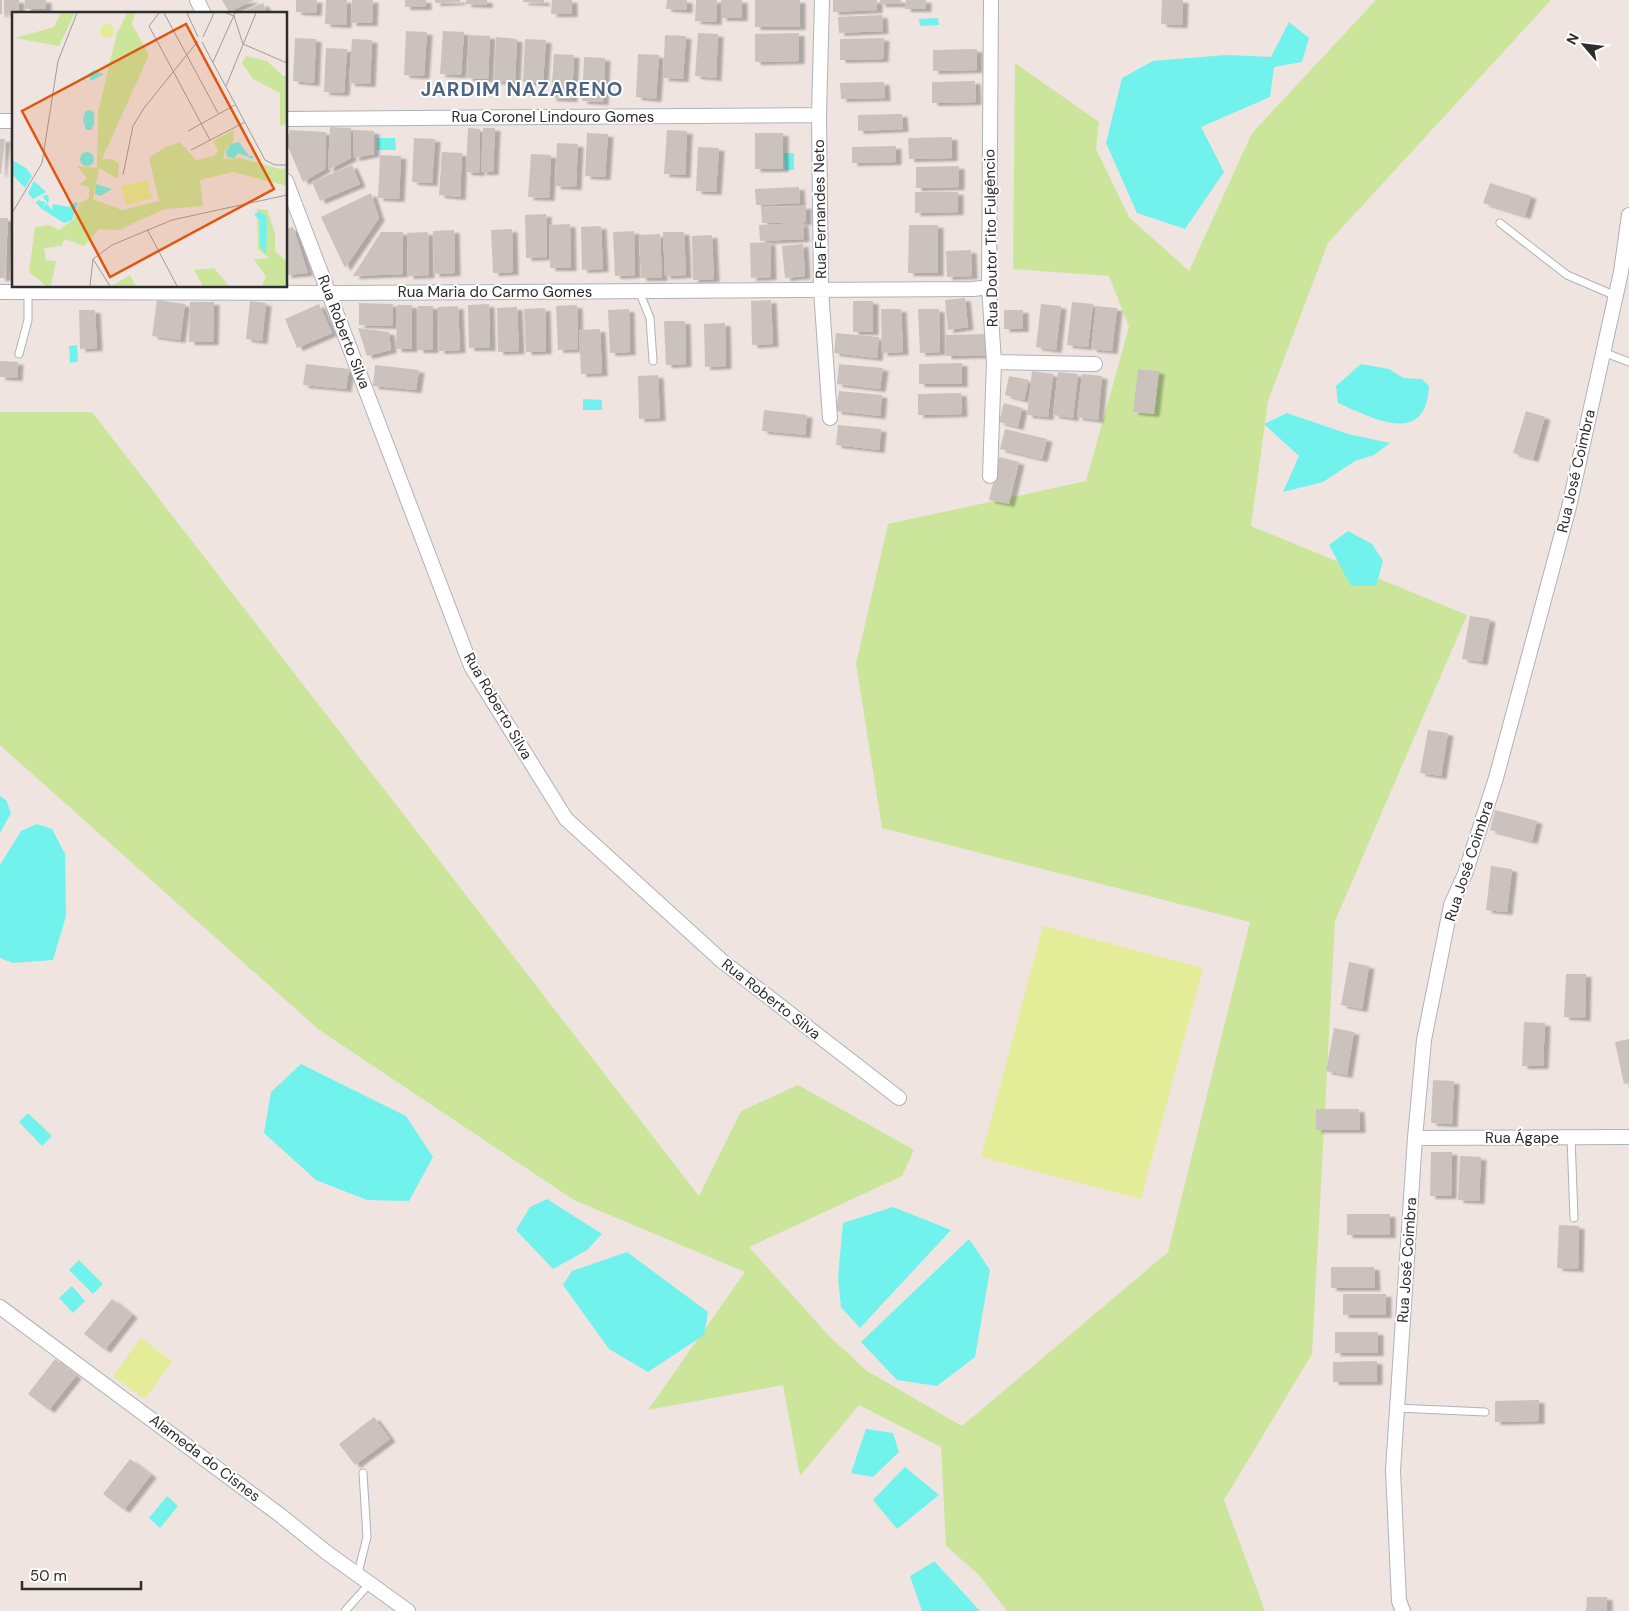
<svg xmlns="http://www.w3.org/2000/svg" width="1629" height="1611" viewBox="0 0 1629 1611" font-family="'DM Sans',sans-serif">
<defs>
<filter id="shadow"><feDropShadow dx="5.5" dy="3" stdDeviation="1" flood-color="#0004"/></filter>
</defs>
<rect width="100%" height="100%" fill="#efe4e0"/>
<path fill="#cbe69b" d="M1376 0H1551L1328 243 1268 401 1251 526 1467 615 1335 921 1312 1354 1224 1500 1265 1611H1007L979 1575 946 1546 941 1447 859 1405 800 1476 783 1385 648 1410 745 1272 574 1200 318 1029 0 745V412H92L699 1196 741 1111 798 1085 914 1150 902 1176 749 1247 829 1336 867 1371 962 1426 1168 1252 1250 922 882 828 856 664 888 524 1086 481 1129 327 1109 276 1013 269 1015 63 1099 122 1096 149 1129 217 1189 271 1252 133Z"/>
<path fill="#e3ed97" d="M1043 926 1203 968 1141 1199 981 1157Z
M141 1338 172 1361 145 1399 113 1376Z"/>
<path fill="#71f2ed" d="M938 18 939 25 920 26 919 19Z
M1289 22 1309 38 1302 62 1274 67 1270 97 1201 127 1224 172 1185 229 1137 213 1106 143 1122 78 1153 61 1226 55 1271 57Z
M377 138H395L396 150H377Z
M784 153H794V170H785Z
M77 345 78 362 70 363 69 346Z
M1361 364 1389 369 1403 378 1422 379 1429 386C1426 448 1373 418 1338 403L1336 386Z
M583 399 602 400V410H583Z
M1287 413 1348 434 1390 443 1374 455 1355 461 1323 482 1283 492 1299 456 1264 424Z
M1348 531 1372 544 1383 561 1376 586H1351L1329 545Z
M0 796 6 800 11 813 0 833Z
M37 824 52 829 65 854 66 916 53 960 13 963 0 958V865L21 831Z
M301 1064 406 1116 433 1157 409 1201 367 1200 316 1180 264 1133 271 1092Z
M28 1113 52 1136 42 1146 19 1122Z
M547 1199 602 1234 587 1250 553 1269 516 1230 530 1207Z
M893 1207 951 1230 860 1328 841 1307 838 1277 843 1223Z
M969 1239 990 1270 975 1357 937 1386 897 1380 861 1342Z
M627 1252 708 1312 704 1335 648 1372 609 1349 563 1285 572 1271Z
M79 1260 103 1284 93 1294 69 1270Z
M72 1286 85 1301 73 1313 59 1298Z
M866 1429 893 1433 899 1452 873 1477 851 1473Z
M905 1467 939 1495 897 1529 873 1500Z
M167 1496 178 1506 160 1528 149 1518Z
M935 1561V1562L980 1611H922L910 1576Z"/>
<path fill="#cbc2be" filter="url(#shadow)" d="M0 0H2V14H0Z
M4 0H19V13H4Z
M25 0H46V9H25Z
M222 0H254L229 12Z
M296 0H317L316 13 296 12Z
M326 0H347L346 25 325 24Z
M352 0H373L372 23H351Z
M405 0H426V7H405Z
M435 0H460V2L435 3Z
M466 0H487V5L466 4Z
M523 0H544V3L523 2Z
M552 0H572V14H551Z
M667 0H687V10L666 9Z
M696 0H717L716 22 695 21Z
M721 0H742V18H721Z
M755 0H800V27H755Z
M833 0H877V10L833 12Z
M880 0H901V4H880Z
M906 0H926V9H905Z
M1162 0H1183L1182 25 1161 24Z
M263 3 268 14H238Z
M882 15 883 31 839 33 838 17Z
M406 31 427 32 424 76 404 75Z
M443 31 464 32 461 75 440 74Z
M698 33 718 34 716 78 695 76Z
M799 33V61L755 62V34Z
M469 35 490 36 488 79 467 78Z
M665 35 686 36 683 79 663 78Z
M496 37 517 39 515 82 494 81Z
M295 38 316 39 314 83 293 81Z
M884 38 883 59 840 60V39Z
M352 39 372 40 370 84 349 83Z
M525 39 546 40 543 83 523 82Z
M326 48 347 49 344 93 324 92Z
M977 49V70L933 71V50Z
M554 54 574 55 572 99 551 98Z
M638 54 659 55 656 99 636 97Z
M584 57 605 58 603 102 582 101Z
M975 81 976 102 932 103V82Z
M884 82 885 98 841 99 840 83Z
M902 114 903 129 858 131V115Z
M330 127 351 128V158L328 170Z
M468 128 480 129 479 173 466 172Z
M483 128H495L493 172H481Z
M290 130 326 132 325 169 303 182 286 142Z
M353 130 374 131V154L354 158Z
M667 130 687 131 685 175 664 174Z
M587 133 608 134 605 177 585 176Z
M755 133H783V169H755Z
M952 137V158L909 159 908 138Z
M414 138 435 139 432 183 412 182Z
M0 139H5L1 174H0Z
M557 143 578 144 576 187 555 186Z
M896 146V162L852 163V147Z
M698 147 719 148 716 192 696 191Z
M442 152 462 153 460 197 439 195Z
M531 154 551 155 549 198 528 197Z
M380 155 401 156 399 199 378 198Z
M352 165 360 184 320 201 312 182Z
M959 166V187L916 188V167Z
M1490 183 1531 196 1525 216 1483 203Z
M799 187 800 203 756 205 755 189Z
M915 192H958V212L915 213Z
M371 193 379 218 345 268 321 217Z
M806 206V222L762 223 761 207Z
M546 214 547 257 526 258 525 215Z
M0 218H8L5 278H0Z
M803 223 804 239 760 241 759 225Z
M570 224 571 268H550L549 225Z
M909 225H938V273H908Z
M601 226 603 269 582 270 581 227Z
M293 227 308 273 286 275V229Z
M512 229 513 272 493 273 491 230Z
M454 230 455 273 434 274 433 231Z
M634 231 635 275 615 276 613 232Z
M381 232H403V274L353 276Z
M428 232 429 275 408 276 407 233Z
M663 232H684L686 275 665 276Z
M660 234 662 278H641L639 235Z
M712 235 714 279 693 280 692 236Z
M770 242 771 277 751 278 750 243Z
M803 244 805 276 785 278 782 246Z
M971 250 972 276 947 277 946 251Z
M965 298 968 327 948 330 945 300Z
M157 300 185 304 180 340 152 336Z
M771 300 773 344 752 345 751 301Z
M250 301 266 303 262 341 246 339Z
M853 301H873V332H853Z
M190 302H214L213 342H189Z
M1072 302 1093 304 1088 347 1067 345Z
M359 303 393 304 392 326 359 325Z
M319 304 332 333 297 348 285 319Z
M489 304 490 348H469L468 305Z
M1041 304 1061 306 1056 350 1036 347Z
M397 305H412V349H396Z
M577 305 578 349 558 350 556 306Z
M418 306H433V350H418Z
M458 306 460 350 439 351 438 307Z
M1096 306 1117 308 1112 351 1091 349Z
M517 307 519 351 498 352 497 308Z
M545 308 546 351 526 352 524 309Z
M629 309 630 352 610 353 608 310Z
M881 309H901L903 352 882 353Z
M918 309H939L940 352 920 353Z
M79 310H95L97 348 80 349Z
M1004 310H1023V329H1004Z
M664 321H685L686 364 666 365Z
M725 323 726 366 705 367 704 324Z
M358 328 389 332 391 350 367 356Z
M600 329 602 373 581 374 579 330Z
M836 333 879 337 877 358 834 353Z
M989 334V355L946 356V335Z
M0 361 18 362 17 378 0 377Z
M962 363V384H919V364Z
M306 364 349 369 346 389 303 385Z
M839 364 883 368 880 389 837 384Z
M375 365 419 370 416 390 373 386Z
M1138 369 1159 371 1154 414 1133 412Z
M1032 371 1053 374 1048 417 1027 415Z
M1058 372 1078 374 1073 418 1053 415Z
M1082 374 1102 376 1098 420 1077 417Z
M658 375 660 418 639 419 638 376Z
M1009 376 1029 380 1024 400 1005 395Z
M839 391 882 395 880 416 836 411Z
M961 393 962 414 918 415V394Z
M1004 403 1022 408 1018 427 999 422Z
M764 410 807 415 805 435 762 431Z
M1526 411 1545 417 1533 459 1513 453Z
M838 425 881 429 879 450 836 445Z
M1005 429 1047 439 1042 459 1000 449Z
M999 457 1019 462 1009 504 989 500Z
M1470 616 1490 619 1482 662 1462 659Z
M1428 730 1448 733 1441 776 1420 773Z
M1495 810 1537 821 1532 841 1490 830Z
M1491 866 1512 869 1507 912 1486 910Z
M1349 962 1369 966 1362 1009 1341 1005Z
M1566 974H1586L1585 1018 1564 1017Z
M1524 1022 1545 1023 1543 1066H1522Z
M1334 1028 1354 1032 1347 1075 1326 1071Z
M1629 1039V1083L1624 1084 1615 1042Z
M1433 1080 1454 1081 1452 1124 1431 1123Z
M1316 1109H1359L1360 1130H1316Z
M1431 1152H1452L1451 1196H1430Z
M1460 1156 1481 1157 1479 1201 1458 1200Z
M1347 1214H1390V1235H1347Z
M1559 1225 1579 1226 1578 1269 1557 1268Z
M1331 1267H1374L1375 1288H1331Z
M1343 1294H1386V1315H1343Z
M112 1299 132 1315 105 1350 84 1334Z
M1335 1332H1378V1353H1335Z
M55 1359 76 1376 49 1410 28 1394Z
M1377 1361V1382H1333V1362Z
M1539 1400V1421L1495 1422V1401Z
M374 1417 390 1439 355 1465 339 1444Z
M130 1459 151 1475 124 1510 103 1494Z
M1587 1597H1607V1611H1586Z"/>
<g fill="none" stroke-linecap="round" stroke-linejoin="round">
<g stroke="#adb3ba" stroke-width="9">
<path id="service" d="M1500 223 1567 275 1616 296
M639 291 650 318 653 361
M1603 352 1629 362
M19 354 28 320V292
M1571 1137 1574 1218
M1397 1408 1485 1412
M358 1573 367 1537 363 1473
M345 1611 370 1583"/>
</g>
<g stroke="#adb3ba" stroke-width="16">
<path id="minor" d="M197 0 204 14
M822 0 819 115 821 290 830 418
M286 119 819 115
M0 121H14
M286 181 471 666 566 819 722 961 899 1098
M0 292 338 293 973 289 989 287
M994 362 1095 364
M990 476 994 362 989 287 991 0
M1415 1138 1629 1137
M0 1307 280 1515 326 1552 408 1611
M1403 1611 1399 1601 1393 1470 1415 1138 1424 1040 1451 905 1465 874 1496 778 1569 507 1621 272 1629 215"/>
</g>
<use href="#service" stroke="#fff" stroke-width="7"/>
<use href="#minor" stroke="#fff" stroke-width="14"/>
</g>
<g text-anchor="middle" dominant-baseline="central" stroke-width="4" stroke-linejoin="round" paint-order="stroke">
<g font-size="15" fill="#2d2d2d" stroke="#fff">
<text x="553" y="117">Rua Coronel Lindouro Gomes</text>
<text transform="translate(820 209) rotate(-91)">Rua Fernandes Neto</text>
<text transform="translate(991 238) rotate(-91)">Rua Doutor Tito Fulgêncio</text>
<text x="495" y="292">Rua Maria do Carmo Gomes</text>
<text transform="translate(344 332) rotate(69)">Rua Roberto Silva</text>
<text transform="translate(1576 471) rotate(-77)">Rua José Coimbra</text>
<text transform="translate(498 706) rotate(60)">Rua Roberto Silva</text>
<text transform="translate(1469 861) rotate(-72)">Rua José Coimbra</text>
<text transform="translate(771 999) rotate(38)">Rua Roberto Silva</text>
<text x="1522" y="1138">Rua Ágape</text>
<text transform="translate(1407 1260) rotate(-86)">Rua José Coimbra</text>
<text transform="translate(205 1458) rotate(37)">Alameda do Cisnes</text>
</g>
<g font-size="20" font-weight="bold" letter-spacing="1" fill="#4c6580" stroke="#fff">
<text x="522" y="89">JARDIM NAZARENO</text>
</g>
</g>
<g transform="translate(12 12)">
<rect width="275" height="275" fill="#efe4e0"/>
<path d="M49 1H63L47 34 3 26 42 15ZM115 1H123L120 12 137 43 90 147H101L107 152 106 167 87 156 81 187 110 198 147 189 137 146 153 135 168 130 184 148 202 144 206 139 201 129 222 118 221 130 213 138 211 147 228 146 268 157 275 156V174L221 160 188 168 191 194 152 197 107 218 87 217 72 234 53 227 49 234 32 236 34 248 44 249 39 274H34L17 260 23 215 37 213 47 218 62 207 68 191 77 186V175L67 173 75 166 65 154 85 156 86 100 105 21ZM234 44 255 49 271 64H275V112L268 114V81L241 67 230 51ZM245 197 255 198 263 221V239L275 250V274H250L254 265 242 247 257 246 246 237ZM202 256 217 274H191L182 258ZM118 263 124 274H100Z" fill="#cbe69b"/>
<path d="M88 19a7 7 0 1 1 14 0a7 7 0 1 1-14 0ZM136 168 140 186 114 193 109 174Z" fill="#e3ed97"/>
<path d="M82 58 92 62 79 69 76 62ZM77 98 82 100V113L79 118H74L71 108 73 100ZM227 130 237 144H241V147L226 141 222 146 215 145 214 139 219 132ZM68 147a7 7 0 1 1 14 0a7 7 0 1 1-14 0ZM0 148 14 156 20 164 13 176 0 162ZM22 169 34 180 21 187 16 181ZM84 172 100 177 88 184 83 182ZM36 183 37 188 35 192 40 198 41 192 57 195 63 190 66 191 60 208 52 211 30 197 24 191 26 188 33 190 31 196 35 190 30 184ZM247 200 254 203 255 212 254 244 248 233V209L242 202Z" fill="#71f2ed"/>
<path fill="none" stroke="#a19b98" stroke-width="1" d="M147 1 137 14 198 128M152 1 206 101M175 1 186 25M214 1 222 4 231 32 275 51M191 25 202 1M190 30 253 148 263 153H275M201 50 223 1M214 74 244 1M176 119 223 93M179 138 233 110M111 163 121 114 132 96 186 29M0 201 30 151 46 49 65 1M135 217 165 274M81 247 98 274M78 274 81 247 100 233 160 208 275 183"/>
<path fill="#df570e" fill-opacity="0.15" stroke="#df570e" stroke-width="2.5" d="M174 12 262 177 98 265 10 99Z"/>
<rect width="275" height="275" fill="none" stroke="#2d2d2d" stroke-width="2.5"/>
</g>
<g transform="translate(1584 45) rotate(298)" stroke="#ffffff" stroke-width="4" paint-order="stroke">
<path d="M0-4L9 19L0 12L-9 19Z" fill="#2d2d2d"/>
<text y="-8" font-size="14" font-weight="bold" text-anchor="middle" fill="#2d2d2d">N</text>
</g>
<path d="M22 1581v8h119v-8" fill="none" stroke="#2d2d2d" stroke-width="2.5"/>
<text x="30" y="1581" font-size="15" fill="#2d2d2d" stroke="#ffffff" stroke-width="4" paint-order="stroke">50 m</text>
</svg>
